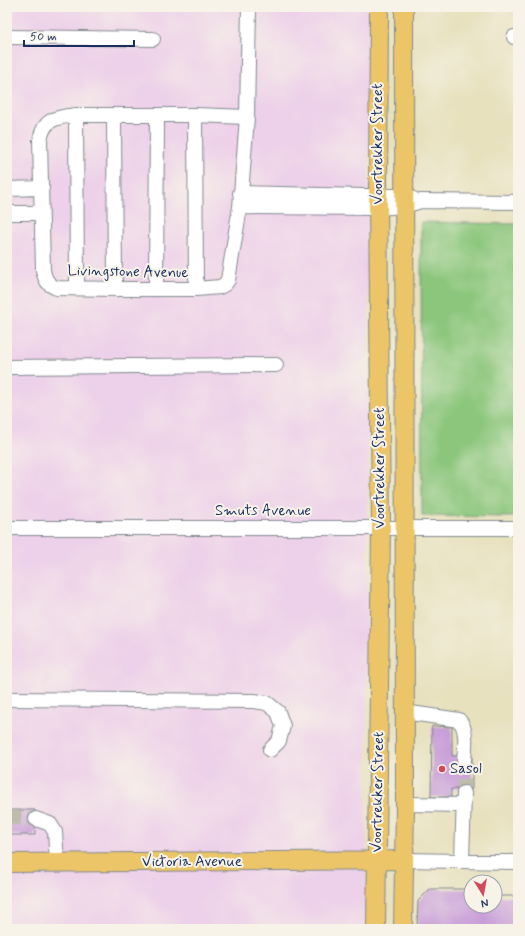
<svg xmlns="http://www.w3.org/2000/svg" width="525" height="936" viewBox="0 0 525 936" font-family="Mynerve,sans-serif">
<rect width="100%" height="100%" fill="#f7f3e8"/>
<filter id="ink" filterUnits="userSpaceOnUse"><feTurbulence type="fractalNoise" baseFrequency=".025" numOctaves="2"/><feDisplacementMap in="SourceGraphic" scale="8" xChannelSelector="R" yChannelSelector="G"/><feConvolveMatrix kernelMatrix="1 2 1 2 8 2 1 2 1" color-interpolation-filters="sRGB"/></filter>
<filter id="wash" filterUnits="userSpaceOnUse"><feTurbulence type="fractalNoise" baseFrequency=".012" numOctaves="4" result="noise"/><feDisplacementMap in="SourceGraphic" scale="16" xChannelSelector="R" yChannelSelector="G"/><feGaussianBlur stdDeviation="0.9" result="paint"/><feColorMatrix in="noise" values="0 0 0 0 0 0 0 0 0 0 0 0 0 0 0 0 0 1.4 0 .05"/><feComposite in="paint" operator="in"/></filter>
<g filter="url(#wash)">
<rect width="100%" height="100%" fill="#e7e1be"/>
<path fill="#edd0e9" d="M7 7H370L366 929H7Z"/>
<path fill="#8bc67b" stroke="#537a6c" d="M421 222 518 224V517L422 516Z"/>
<g id="blocks">
<path fill="#c89ed8" d="M432 726 452 727V756H472V789H451V797H431Z
M7 810H35V835H7Z
M430 889H471V906H495V896H518V928L417 927 418 901Z"/>
</g>
</g>
<g filter="url(#ink)">
<use href="#blocks" fill-opacity="0" stroke="#81888e" stroke-width="1"/>
<g fill="none" stroke-linecap="round" stroke-linejoin="round">
<path stroke="#bebdab" stroke-width="14" stroke-dasharray="14 7" stroke-linecap="butt" d="M464 793V760
M7 817 36 819"/>
<g stroke="#81888e" stroke-width="16">
<path id="minor" d="M7 37 153 39
M514 37H518
M76 115 77 288
M114 115 115 289
M195 115 196 289
M247 117 195 115H76C57 117 44 118 40 140L43 270C45 280 48 285 57 288L115 289H196L220 287 225 284 228 280 240 207 247 117 249 7
M7 189 42 188
M240 193 363 196H404L413 199
M240 207 378 208 404 206 421 201 518 202
M7 213H41
M156 289 157 115
M7 367 276 365
M7 528H518
M7 699 254 701 267 703 278 712 283 726 279 741 270 750
M404 712 459 720C468 730 465 747 464 760
M405 804 463 805
M36 819 50 824 55 832 57 863
M404 860 518 862
M462 861 464 793"/>
</g>
<g stroke="#81888e" stroke-width="20">
<path id="major" d="M7 863 404 860
M376 929 381 528 378 196 379 7
M403 929 405 804 404 7"/>
</g>
<use href="#minor" stroke="#fff" stroke-width="14"/>
<use href="#major" stroke="#ecc569" stroke-width="18"/>
</g>
</g>
<circle fill="#d1495b" stroke="#f7f3e8" stroke-width="1.5" cx="442" cy="769" r="4"/>
<g text-anchor="middle" dominant-baseline="central" stroke-width="4" stroke-linejoin="round" paint-order="stroke">
<g font-size="15" fill="#1b2f5e" stroke="#f7f3e8">
<text transform="translate(378 144) rotate(-90)">Voortrekker Street</text>
<text transform="translate(128 272) rotate(1)">Livingstone Avenue</text>
<text transform="translate(380 468) rotate(-90)">Voortrekker Street</text>
<text x="263" y="511">Smuts Avenue</text>
<text transform="translate(378 792) rotate(-89)">Voortrekker Street</text>
<text x="192" y="862">Victoria Avenue</text>
</g>
<g font-size="15" fill="#1b2f5e" stroke="#f7f3e8" text-anchor="start">
<text x="450" y="769">Sasol</text>
</g>
</g>
<rect width="525" height="936" fill="none" stroke="#f7f3e8" stroke-width="24"/>
<g transform="translate(483 894) rotate(169)"><circle r="19" fill="#f7f3e8" stroke="#9fa5b1"/>
<path d="M0-3L7 15L0 10L-7 15Z" fill="#d1495b"/>
<text y="-6" font-size="11" font-weight="bold" text-anchor="middle" fill="#1b2f5e">N</text>
</g>
<path d="M24 40v6h110v-6" fill="none" stroke="#1b2f5e" stroke-width="2"/>
<text x="30" y="40" font-size="12" fill="#1b2f5e" stroke="#f7f3e8" stroke-width="3" paint-order="stroke">50 m</text>
</svg>
